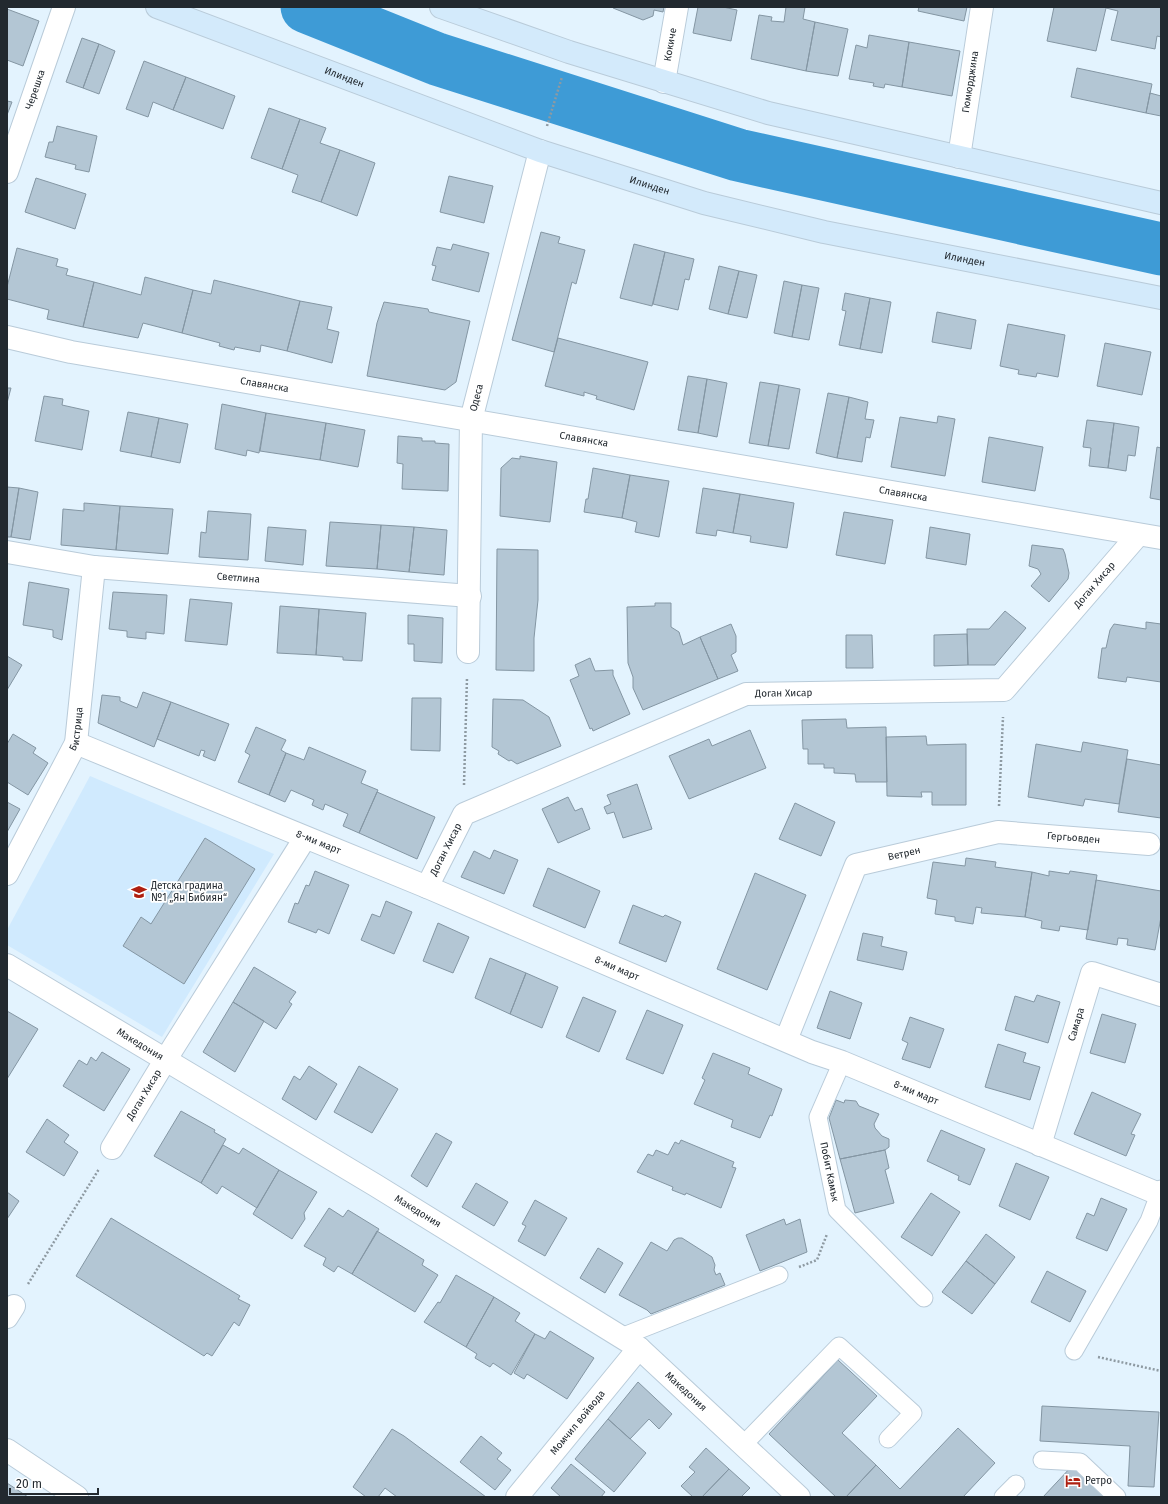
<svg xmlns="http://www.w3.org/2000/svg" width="1168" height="1504" viewBox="0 0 1168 1504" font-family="'Fira Sans',sans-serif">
<rect width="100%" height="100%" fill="#e3f3fe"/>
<path fill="#d0eafe" d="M90 776 274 854 162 1037 7 945V930Z"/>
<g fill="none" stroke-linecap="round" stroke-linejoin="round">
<path stroke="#3e9bd6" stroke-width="53" d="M307 7 437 59 738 155 1161 249"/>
</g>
<path fill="#b3c6d4" stroke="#8496a3" d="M613 7H664L663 12 654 10 653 16 643 20 613 8Z
M698 7H723L737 10 731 41 693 33Z
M786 7H805L803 19 815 22 806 71 751 59 759 15 772 17 771 21 784 22Z
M919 7H967L964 21 918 11Z
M1054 7H1161V37L1157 36 1155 49 1111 40 1118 11 1106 8 1096 51 1047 41Z
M7 9 39 21 23 66 7 60Z
M815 22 848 29 838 76 806 71Z
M869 35 909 42 902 87 885 84 884 88 873 86 874 83 849 79 856 45 867 48Z
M82 38 99 44 83 88 66 82Z
M909 42 960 51 952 96 902 87Z
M99 44 115 51 99 94 83 88Z
M144 61 186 77 173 110 153 102 148 117 126 109Z
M1077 68 1152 84 1146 113 1071 97Z
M186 77 235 96 223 129 173 110Z
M1150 93 1161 96V116L1146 113Z
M7 101 12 102 7 115Z
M269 108 300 119 282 169 251 158Z
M300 119 326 128 320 143 340 150 321 202 292 192 298 175 282 169Z
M57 126 97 136 89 172 75 169 76 165 45 157 49 142H53Z
M340 150 375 163 357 216 321 202Z
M449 176 493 186 484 223 440 212Z
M36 178 86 194 75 229 25 212Z
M541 232 560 237 558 243 585 250 576 284 572 282 554 352 512 340Z
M453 244 489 253 479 292 432 280 436 266 432 265 437 247 451 250Z
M634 244 665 252 652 306 620 298Z
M17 248 58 259 56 266 68 269 66 275 94 282 83 327 47 319 49 310 7 299V287Z
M665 252 694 259 689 280 685 279 678 310 653 304Z
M719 266 739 271 728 314 709 309Z
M739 271 757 275 747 318 728 314Z
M145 277 193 290 182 333 143 323 138 338 83 327 94 282 141 295Z
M214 280 300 301 287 351 261 345 260 352 235 347 234 350 219 346 220 343 182 333 193 290 211 294Z
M784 281 802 285 792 337 774 333Z
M802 285 819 288 809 340 792 337Z
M845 293 870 298 860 349 839 345 846 311 842 310Z
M870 298 891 302 882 353 860 349Z
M300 301 332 307 327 329 339 332 332 363 287 351Z
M384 302 428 309 429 312 470 321 456 382 445 390 367 376 377 323Z
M937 312 976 320 971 349 932 342Z
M1008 324 1065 335 1058 377 1037 373 1036 377 1018 374 1019 370 1000 366Z
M558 338 648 362 634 410 596 399 597 396 584 392V396L545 386Z
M1105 343 1151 352 1142 395 1097 386Z
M688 376 707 379 698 433 678 430Z
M707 379 727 383 717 437 698 433Z
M760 382 779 385 768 446 749 443Z
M779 385 800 389 789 449 768 446Z
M7 388H11L7 403Z
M828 393 849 397 837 458 816 453Z
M44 396 63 399 62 405 89 411 82 450 35 441Z
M849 397 868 402 865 419 874 420 870 438 866 437 862 462 837 458Z
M222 404 266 413 259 453 247 450 246 456 215 449Z
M128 412 159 418 151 457 120 451Z
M266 413 326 423 320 460 260 451Z
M938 416 955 419 945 476 891 467 900 417 937 423Z
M159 418 188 424 180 463 151 457Z
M1087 420 1114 423 1108 468 1089 466 1091 448 1083 447Z
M326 423 365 430 358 467 320 460Z
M1114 423 1139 427 1135 456 1128 455 1126 471 1108 468Z
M398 436 422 438V441H435V443L449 444 448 491 402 489 403 464 397 463Z
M989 437 1043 447 1035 491 982 482Z
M1157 447 1161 448V500L1150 498Z
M520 456 557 462 550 522 500 516 501 468 512 458 520 459Z
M593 468 630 475 622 518 584 512 586 499H588Z
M630 475 669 481 659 537 635 532 637 522 622 518Z
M7 487 19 488 11 537H7Z
M19 488 38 492 30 540 11 537Z
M703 488 740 494 733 533 717 530 716 536 696 533Z
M740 494 794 503 787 548 750 542 751 536 733 533Z
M84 503 120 506 116 550 61 545 63 509 84 511Z
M120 506 173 509 168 554 116 550Z
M208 511 251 514 248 560 199 557 201 532 206 533Z
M844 512 893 520 885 564 836 555Z
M330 522 381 525 377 569 326 566Z
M381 525 414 527 409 572 377 569Z
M268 527 306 530 303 565 265 561Z
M414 527 447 530 444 575 409 572Z
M930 527 970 534 966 565 926 558Z
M1032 545 1063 549 1065 554 1069 573 1068 579 1049 602 1031 586 1041 574 1038 569 1029 566Z
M497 549 538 550V600L534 638V671L496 670Z
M29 582 69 589 62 640 53 637V630L23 625Z
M113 592 167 595 164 634 146 632V639L127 637V631L109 629Z
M190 599 232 603 227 645 185 641Z
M655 603H671V627L679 632 683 645 700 637 718 679 643 710 633 688V677L628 663 627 607 655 606Z
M280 606 319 609 316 655 277 653Z
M319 609 366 613 362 661 343 660V657L316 655Z
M1005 611 1026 628 995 665H968L967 629H989Z
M408 615 443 618 442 663 414 661V644H408Z
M1146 622 1161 624V682L1127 677 1126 682 1098 678 1102 648H1106L1110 630 1114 624 1146 629Z
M731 624 736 636V652L731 655 738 671 718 679 700 637Z
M967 634 968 665 934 666V635Z
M846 635H872L873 668H846Z
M7 656 22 665 7 690Z
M590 658 595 671 613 670V675L630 714 593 731 592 728 590 729 570 680 579 676 575 665Z
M143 692 171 702 154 747 98 723 102 695 120 697V701L137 708Z
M412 698H441L440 751 411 750Z
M493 699 523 700 549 717 561 746 517 764 511 760 509 761 498 754 499 751 492 747Z
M171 702 229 724 215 761 203 756 205 751 201 750 199 756 157 739Z
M846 719 847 728 886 727 887 782H856L855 774 834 773V768H824V764H808V749H803L802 720Z
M256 727 286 740 281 750 286 753 269 795 238 782 250 755 245 752Z
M750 730 766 768 689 799 669 756 709 739 712 746Z
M13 734 36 748 33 753 48 763 28 795 7 782V744Z
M926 736 927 745 966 744V805H932V792H921L922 797 887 796 886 737Z
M1083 742 1128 750 1119 804 1085 799 1083 806 1028 797 1036 744 1081 752Z
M309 747 366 771 361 783 378 790 359 833 343 826 348 814 325 804 323 810 312 805 314 800 291 790 285 802 269 795 286 753 304 760Z
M1127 759 1161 765V818L1118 812Z
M637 784 652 829 623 838 614 812 607 814 604 807 611 804 607 795Z
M377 792 435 817 417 859 359 833Z
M568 797 575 811 582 808 590 829 558 843 542 809Z
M7 802 20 809 7 832Z
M795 803 835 822 821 856 779 839Z
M205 838 255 869 184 984 123 946 141 917 151 924Z
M494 850 518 860 504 894 461 877 474 851 490 859Z
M966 858 996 862 995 867 1032 872 1025 917 981 913 982 908 976 907 973 924 955 921V917L935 914 937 900 927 898 933 862 965 866Z
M548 868 600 891 585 928 533 906Z
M315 871 349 885 329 934 318 929 316 933 288 922 295 903 298 904 306 885 309 886Z
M1049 871 1069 874 1070 871 1097 875 1088 930 1060 926 1059 931 1041 928 1042 921 1025 917 1032 872 1049 876Z
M755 873 806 895 767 990 717 969Z
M1096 880 1161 891V917L1155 950 1127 945 1128 939 1118 938 1117 945 1086 939Z
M386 901 412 912 394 954 361 940 372 914 380 917Z
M633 905 663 917 665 915 681 922 666 962 619 943Z
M438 923 469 937 453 973 423 961Z
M863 933 883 937 881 946 907 952 903 970 857 960Z
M490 958 526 973 510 1014 475 998Z
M254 967 296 992 289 1002 292 1004 276 1029 233 1002Z
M526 973 558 987 542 1028 510 1014Z
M830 991 862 1003 850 1039 817 1028Z
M1037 995 1060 1002 1048 1043 1005 1030 1015 996 1034 1002Z
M583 997 616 1011 599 1052 566 1037Z
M233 1002 264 1021 235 1072 203 1052Z
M647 1010 683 1025 663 1074 626 1059Z
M7 1011 38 1029 7 1079Z
M1102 1014 1136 1024 1125 1063 1090 1053Z
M910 1017 944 1029 930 1068 902 1059 908 1043 902 1040Z
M998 1044 1026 1053 1023 1062 1040 1067 1030 1100 985 1087Z
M102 1052 130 1069 104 1111 63 1086 79 1060 87 1065 91 1057 96 1061Z
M713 1053 750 1068 748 1074 782 1089 772 1116 770 1115 760 1138 731 1127 733 1120 694 1104 705 1080 702 1078Z
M309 1066 337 1084 316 1120 282 1099 294 1076 300 1080Z
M359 1066 398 1089 372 1133 334 1112Z
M1092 1092 1141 1114 1131 1134 1135 1135 1126 1156 1074 1134Z
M836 1100 844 1103 845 1100 856 1101 859 1106 879 1114 874 1124 875 1128 882 1136 889 1139V1147L885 1150 840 1159 829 1118Z
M181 1111 215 1130 214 1132 226 1139 201 1183 154 1156Z
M47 1119 69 1135 64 1142 78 1152 64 1176 26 1152Z
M941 1130 985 1149 970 1185 958 1180 959 1176 927 1161Z
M436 1133 452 1142 427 1187 411 1176Z
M681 1140 734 1162 732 1167 736 1168 721 1208 686 1193 685 1195 672 1190 673 1187 637 1172 648 1154 653 1156 656 1150 668 1155 675 1142 679 1144Z
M223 1145 239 1154 243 1148 279 1170 257 1208 222 1186 217 1194 201 1183Z
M885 1150 889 1168 885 1170 894 1203 855 1213 840 1159Z
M1016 1163 1049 1177 1030 1220 999 1206Z
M279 1170 317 1192 304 1213 305 1219 292 1239 253 1214Z
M476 1183 508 1202 494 1226 462 1207Z
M7 1192 19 1201 7 1219Z
M931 1193 960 1212 932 1256 901 1237Z
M1101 1198 1127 1209 1107 1251 1076 1238 1087 1213 1094 1216Z
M535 1200 567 1218 545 1256 518 1241 526 1226 522 1224Z
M329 1208 343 1217 348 1210 379 1229 352 1274 338 1266 334 1272 323 1265 326 1258 304 1246Z
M111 1218 240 1296 238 1299 250 1305 239 1326 234 1322 212 1356 207 1353 204 1356 76 1276Z
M784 1219 786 1225 800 1219 807 1252 760 1271 746 1235Z
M377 1231 424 1260 422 1265 438 1275 415 1312 352 1274Z
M986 1234 1015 1257 995 1284 966 1261Z
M678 1238H682L712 1257 715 1265 714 1270 716 1275 720 1273 725 1285 651 1314 647 1310 619 1295 651 1242 667 1251 674 1240Z
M598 1248 623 1263 605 1293 580 1278Z
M966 1261 995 1284 972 1314 942 1292Z
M1047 1271 1086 1291 1070 1322 1031 1302Z
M456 1275 494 1297 466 1347 424 1322 438 1302 440 1303Z
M494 1297 520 1313 515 1321 535 1334 511 1375 493 1363 490 1367 475 1358 477 1354 466 1347Z
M550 1331 594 1358 567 1399 527 1374 524 1379 514 1373 535 1334 545 1339Z
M838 1360 877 1396 842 1433 876 1465 846 1497H836L769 1434Z
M638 1382 672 1414 659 1429 649 1419 630 1439 608 1419Z
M1042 1406 1159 1412 1154 1487 1128 1486 1130 1446 1040 1441Z
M608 1419 646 1453 614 1492 575 1459Z
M958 1428 995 1463 963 1497H846L876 1465 900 1489Z
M392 1429 404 1436 486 1497H397L385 1488 378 1497H366L353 1487Z
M481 1436 502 1453 497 1459 511 1470 495 1490 460 1462Z
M706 1448 729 1469 702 1497H693L681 1486 695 1472 689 1467Z
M571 1464 605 1492 601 1497H561L551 1488Z
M1072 1466 1106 1497H1043Z
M729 1469 750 1488 741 1497H702Z
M7 1483 28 1497H7Z"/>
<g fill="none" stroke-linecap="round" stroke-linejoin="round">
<g stroke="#b9cbd9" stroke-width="19">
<g id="service">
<path id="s1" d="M842 1062 818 1117 837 1210 924 1298"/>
<path d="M621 1337 779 1275"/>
<path d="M1074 1351 1149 1221 1161 1189"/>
<path d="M743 1445 839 1346 913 1413 888 1439"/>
<path d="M1042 1460 1080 1462 1117 1497"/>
<path d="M1003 1497 1016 1484"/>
</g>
</g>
<g stroke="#b9cbd9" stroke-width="24">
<g id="minor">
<path id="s2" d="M664 82 677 7"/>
<path id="s3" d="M959 157 982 7"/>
<path id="s4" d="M7 172 64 7"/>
<path id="s5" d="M7 337 71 352 1161 538"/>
<path id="s6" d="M7 552 94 567 470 596"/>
<path id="s7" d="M468 652 471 420 540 151"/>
<path id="s8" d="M76 743 427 887 812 1052 842 1062 1159 1194"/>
<path id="s9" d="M7 874 76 743 94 567"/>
<path id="s10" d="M427 887 464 814 746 694 1004 690 1138 535"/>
<path id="s11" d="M7 965 375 1185 639 1348 799 1497"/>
<path id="s12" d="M786 1040 856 865 998 832 1149 844"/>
<path id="s13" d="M1040 1145 1092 973 1161 995"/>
<path id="s14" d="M112 1148 166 1059 305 838"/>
<path d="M7 1317 14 1306"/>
<path d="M7 1450 77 1497"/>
<path id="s15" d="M517 1497 639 1348"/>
</g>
</g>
<g stroke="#b9cbd9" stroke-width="24">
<g id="secondary">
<path id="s16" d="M157 7 540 151 704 203 824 232 1161 298"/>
<path d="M441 7 569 52 768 113 1161 203"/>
</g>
</g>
<path stroke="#8e9aa2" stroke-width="2.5" stroke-dasharray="2 2" stroke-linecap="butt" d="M547 126 562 77
M464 785 467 678
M999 806 1003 717
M799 1267 817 1260 827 1234
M28 1284 99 1169
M1098 1357 1161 1371"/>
<use href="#service" stroke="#fff" stroke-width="17"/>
<use href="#minor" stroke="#fff" stroke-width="22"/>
<use href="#secondary" stroke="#d3eafb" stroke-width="22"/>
</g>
<defs>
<g id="school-bare" transform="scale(1.2)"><path d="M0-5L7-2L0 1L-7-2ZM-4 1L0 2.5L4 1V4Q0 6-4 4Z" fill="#ae1f10" stroke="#fff" stroke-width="2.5" paint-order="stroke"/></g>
<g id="hotel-bare" transform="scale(1.2)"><path d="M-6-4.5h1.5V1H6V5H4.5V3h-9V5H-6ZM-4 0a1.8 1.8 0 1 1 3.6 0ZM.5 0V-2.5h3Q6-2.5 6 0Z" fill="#ae1f10" stroke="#fff" stroke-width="2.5" paint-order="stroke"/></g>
</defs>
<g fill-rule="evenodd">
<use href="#school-bare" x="139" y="892"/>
<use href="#hotel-bare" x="1073" y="1481"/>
</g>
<g text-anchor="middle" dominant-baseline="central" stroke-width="3.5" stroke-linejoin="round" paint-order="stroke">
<g font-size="10" fill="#22292f" stroke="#fff">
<text stroke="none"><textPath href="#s2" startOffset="38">Кокиче</textPath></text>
<text stroke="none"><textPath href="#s16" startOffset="200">Илинден</textPath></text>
<text stroke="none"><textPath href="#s3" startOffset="76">Гюмюрджина</textPath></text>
<text stroke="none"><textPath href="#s4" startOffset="87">Черешка</textPath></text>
<text stroke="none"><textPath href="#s16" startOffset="524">Илинден</textPath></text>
<text stroke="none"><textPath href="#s16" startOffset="848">Илинден</textPath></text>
<text stroke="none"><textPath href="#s5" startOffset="262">Славянска</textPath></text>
<text stroke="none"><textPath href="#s7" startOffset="255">Одеса</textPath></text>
<text stroke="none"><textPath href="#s5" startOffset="586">Славянска</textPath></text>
<text stroke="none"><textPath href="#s5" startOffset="910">Славянска</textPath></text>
<text stroke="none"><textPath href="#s6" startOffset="233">Светлина</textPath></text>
<text stroke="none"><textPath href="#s10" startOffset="785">Доган Хисар</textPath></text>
<text stroke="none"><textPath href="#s10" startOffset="426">Доган Хисар</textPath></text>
<text stroke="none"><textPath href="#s9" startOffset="162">Бистрица</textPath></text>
<text stroke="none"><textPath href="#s12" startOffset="410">Гергьовден</textPath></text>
<text stroke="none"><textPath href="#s8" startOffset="262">8-ми март</textPath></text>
<text stroke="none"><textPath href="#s10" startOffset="42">Доган Хисар</textPath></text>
<text stroke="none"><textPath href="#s12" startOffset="238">Ветрен</textPath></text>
<text stroke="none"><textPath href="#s8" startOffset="586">8-ми март</textPath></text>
<text stroke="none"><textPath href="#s13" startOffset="126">Самара</textPath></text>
<text stroke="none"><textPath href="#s11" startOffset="155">Македония</textPath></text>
<text stroke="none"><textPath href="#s8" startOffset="910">8-ми март</textPath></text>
<text stroke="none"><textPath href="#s14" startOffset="62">Доган Хисар</textPath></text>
<text stroke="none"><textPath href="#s1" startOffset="116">Побит Камък</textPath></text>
<text stroke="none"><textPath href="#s11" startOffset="479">Македония</textPath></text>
<text stroke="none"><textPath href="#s11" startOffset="803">Македония</textPath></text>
<text stroke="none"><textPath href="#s15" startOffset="96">Момчил войвода</textPath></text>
</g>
<g font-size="10" fill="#22292f" stroke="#fff" text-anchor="start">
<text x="151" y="886">Детска градина<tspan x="151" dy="12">№1 „Ян Бибиян“</tspan></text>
<text x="1085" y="1481">Ретро</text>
</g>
</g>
<rect width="1168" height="1504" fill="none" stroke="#22292f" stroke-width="16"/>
<path d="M10 1488v6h88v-6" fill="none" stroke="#22292f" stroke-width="2"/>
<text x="16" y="1488" font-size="12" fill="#22292f" stroke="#ffffff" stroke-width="3" paint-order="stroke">20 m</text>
</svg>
